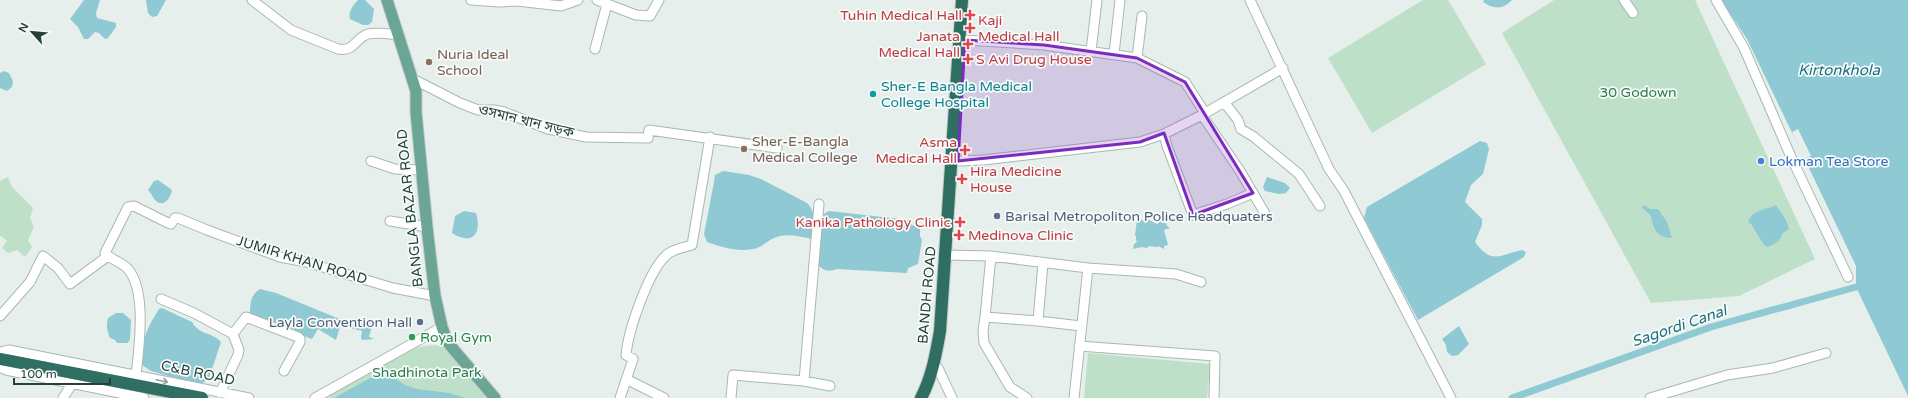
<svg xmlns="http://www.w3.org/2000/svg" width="1908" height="398" viewBox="0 0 1908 398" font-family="'Varela Round','Noto Sans Bengali',sans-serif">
<rect width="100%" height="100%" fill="#e6efeb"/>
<path fill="#bfe0c8" d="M1423 0H1448L1486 64 1372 133 1328 58Z
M1554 0H1695L1815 259 1739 296 1651 303 1502 33Z
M8 177 12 187 33 208 30 218 34 227 28 240 32 247 25 257 17 250 8 253 2 248 7 241 1 236 0 237V181Z
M433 345 444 346 487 398H329L330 393 406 352 419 347Z
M1088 353 1210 364 1207 398H1084Z"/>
<path fill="#8ec9d4" d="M84 0H100L96 13 97 18 116 23V27L108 38 105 39 99 33 95 32 88 39H84L78 27 70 19Z
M146 0H166L157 16 152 17 148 13Z
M358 0H365L374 9 372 22 368 25H363L350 19C348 12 353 5 358 0Z
M1484 0H1512C1503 10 1493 9 1483 2Z
M1721 0H1908V396L1856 287V266L1747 39Z
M4 71 9 73 13 81 12 87 7 91 0 88V73Z
M1480 141 1487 143 1489 149 1483 174 1471 185 1465 202 1482 219V225L1475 242C1492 265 1499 255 1522 250L1526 252 1524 257 1418 320 1364 218 1367 207Z
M723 171 749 175 761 179 807 203C816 212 817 228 811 239 799 236 786 233 774 238 767 241 761 248 753 249 738 252 721 247 707 242L704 234 714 182 715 175Z
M1267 177 1285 183 1290 188 1286 193 1279 194 1265 191 1263 187Z
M158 180 172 190C171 197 164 208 156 201 153 198 152 194 148 190L154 181Z
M1644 205 1650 209H1658L1667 222 1672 238C1657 237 1654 231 1651 217 1650 214 1644 210 1642 207Z
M1776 205 1786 220 1789 229 1782 234C1781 242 1774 244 1768 247L1764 245 1751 224 1748 222C1752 210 1765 210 1776 205Z
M464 211 476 213C482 234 473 246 452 233L455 216Z
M829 211 909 220 912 225 920 229V236L922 240 918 264 908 268 907 273 837 269C828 272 824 271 818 265L821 219 824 214Z
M1137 219H1140L1144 221 1149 220 1157 224 1161 221 1163 223H1166L1167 226 1170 228 1164 230 1168 245 1164 246V249L1158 246 1157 247 1149 246 1147 248 1142 247 1133 249 1134 244 1137 242 1136 240V236H1135Z
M260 289 276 293 342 320 336 340 318 329 312 339 250 316C250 305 250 295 260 289Z
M162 308 192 322C200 336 211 331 221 342L209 378 200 385 151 371 142 365C143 339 145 331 159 309Z
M116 313H123L131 320 130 340 127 343H117L115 340 110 338C107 331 106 325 108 318Z
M357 319 373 323 369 337 374 339 362 340 361 338 362 331 347 327 352 320Z
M1459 326 1469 344 1458 355 1452 356 1447 352 1446 345 1442 339Z
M383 371 405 385 417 389 449 393 466 398H334Z"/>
<path fill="#e6efeb" d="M1798 129 1811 156 1804 159 1795 144 1797 143 1792 132Z"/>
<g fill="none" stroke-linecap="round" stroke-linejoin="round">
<path stroke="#8ec9d4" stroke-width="7" d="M1512 398 1711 327 1856 287"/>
<g stroke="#a8b8b2" stroke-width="11">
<path id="minor" d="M252 0 291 30 338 49C355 52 355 38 368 34 377 32 390 34 399 35
M471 0 499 2 517 1 561 6 578 0
M597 0 636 15 650 16 659 0
M1250 0 1329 169 1344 191 1451 398
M1624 0 1633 13
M1716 0 1744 48 1791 157 1848 277
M965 40 1044 45 1137 58 1185 82 1205 113
M595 49 607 4
M1091 51 1097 0
M1114 54 1120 0
M1137 58 1142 16
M413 79 460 103 478 110H494L504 112 548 129 586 137 648 138 649 130 777 148
M1224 102 1238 120 1241 129 1254 137 1299 174 1320 206
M1202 115 1240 171 1267 217
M1164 134 1167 146 1193 215 1227 204 1253 193
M371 161 395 169 421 170
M958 161 983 160 1140 142 1164 134 1202 115 1283 68
M390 221 427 227
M946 255 991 256 985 317 1038 321 1043 263
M991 256 1088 268 1074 398
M1088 268 1176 274 1201 282
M161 299 194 313 233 334 239 350 238 355 220 393
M0 316 30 282 43 256 58 268 70 284 108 256
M985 317 983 331 984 343 1010 387 1027 398
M1038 321 1081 326
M233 334 246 317 298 337 300 339V342L284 371
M1079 346 1215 356 1214 398
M0 352 9 350 249 398
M0 367 6 370 144 398
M938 368 952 398
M136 375C139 348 147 291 128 269 122 262 111 260 105 253L128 207 134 206 168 223 171 224 175 218H178L207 230 280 257 306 262 393 288 435 296
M626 379 664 398
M804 381 819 204
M63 398 72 384
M315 398 442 327
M620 398 633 359 626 355C628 332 649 267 669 253 675 249 685 247 692 245L710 137
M731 398 733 375 804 381 830 386
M1650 398 1727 375 1773 368 1826 353"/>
</g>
<g stroke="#c2cac8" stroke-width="13">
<path id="major" d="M387 0 416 91V112L427 227 435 296 442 327 447 341 454 350 495 398"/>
</g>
<g stroke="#c2cac8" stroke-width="14">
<path id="highway" d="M0 359 202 398
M921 398C932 377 936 354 940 331L962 0"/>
</g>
<use href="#minor" stroke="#fff" stroke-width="9"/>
<use href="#major" stroke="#6aa596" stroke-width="11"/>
<use href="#highway" stroke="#2f6f62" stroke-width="12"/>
</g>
<defs><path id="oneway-shaft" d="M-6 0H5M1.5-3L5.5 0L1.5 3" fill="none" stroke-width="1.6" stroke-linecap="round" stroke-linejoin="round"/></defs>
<use stroke="#92a09c" href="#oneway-shaft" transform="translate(162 381) rotate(12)"/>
<path fill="#7b2cbf" fill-opacity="0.2" stroke="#7b2cbf" stroke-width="3" stroke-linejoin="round" d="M965 40 1044 45 1137 58 1185 82 1253 193 1193 215 1164 133 1140 142 958 161Z"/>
<g fill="#e0444e" stroke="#f7fbf9" stroke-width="1.5">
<path d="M968 9h4v4h4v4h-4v4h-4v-4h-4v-4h4z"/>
<path d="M968 22h4v4h4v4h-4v4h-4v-4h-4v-4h4z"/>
<path d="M966 38h4v4h4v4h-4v4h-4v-4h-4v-4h4z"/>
<path d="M966 53h4v4h4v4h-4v4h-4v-4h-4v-4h4z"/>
<path d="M963 144h4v4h4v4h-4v4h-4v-4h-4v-4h4z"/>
<path d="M960 173h4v4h4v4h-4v4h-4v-4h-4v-4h4z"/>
<path d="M958 216h4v4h4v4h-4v4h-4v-4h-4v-4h4z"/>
<path d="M957 229h4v4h4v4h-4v4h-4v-4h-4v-4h4z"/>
</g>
<g fill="#8d6e63" stroke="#f7fbf9" stroke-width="1.5">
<circle cx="429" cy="62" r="4"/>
<circle cx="744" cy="149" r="4"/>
</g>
<circle fill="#0f9aa8" stroke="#f7fbf9" stroke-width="1.5" cx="873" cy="94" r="4"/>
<circle fill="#3f7fe0" stroke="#f7fbf9" stroke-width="1.5" cx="1761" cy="161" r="4"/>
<g fill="#5c6f8a" stroke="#f7fbf9" stroke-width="1.5">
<circle cx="997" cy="216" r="4"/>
<circle cx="420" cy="322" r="4"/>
</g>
<circle fill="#2e9e5b" stroke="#f7fbf9" stroke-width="1.5" cx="412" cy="337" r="4"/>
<g text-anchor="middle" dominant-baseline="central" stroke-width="3.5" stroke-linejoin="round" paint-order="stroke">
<g font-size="14" fill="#be3a42" stroke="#f7fbf9" text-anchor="end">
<text x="962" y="15">Tuhin Medical Hall</text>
<text x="978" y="20" text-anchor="start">Kaji<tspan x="978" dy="16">Medical Hall</tspan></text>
<text x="960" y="36">Janata<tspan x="960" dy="16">Medical Hall</tspan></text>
<text x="976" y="59" text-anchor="start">S Avi Drug House</text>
<text x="957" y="142">Asma<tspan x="957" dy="16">Medical Hall</tspan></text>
<text x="970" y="171" text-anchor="start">Hira Medicine<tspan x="970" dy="16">House</tspan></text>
<text x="951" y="222">Kanika Pathology Clinic</text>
<text x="968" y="235" text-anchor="start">Medinova Clinic</text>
</g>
<g font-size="14" fill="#785e54" stroke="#f7fbf9" text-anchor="start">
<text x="437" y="54">Nuria Ideal<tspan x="437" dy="16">School</tspan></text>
<text x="752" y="141">Sher-E-Bangla<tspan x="752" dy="16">Medical College</tspan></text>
</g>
<g font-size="14" fill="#0d838f" stroke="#f7fbf9" text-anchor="start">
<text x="881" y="86">Sher-E Bangla Medical<tspan x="881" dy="16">College Hospital</tspan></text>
</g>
<g font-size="14" fill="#2d7a4b" stroke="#f7fbf9">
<text x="1638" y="92">30 Godown</text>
<text x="427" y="372">Shadhinota Park</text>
</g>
<g font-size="14" fill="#24423a" stroke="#f7fbf9">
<text transform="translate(526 121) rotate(14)">ওসমান খান সড়ক</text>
<text transform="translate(410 208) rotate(-96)">BANGLA BAZAR ROAD</text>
<text transform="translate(302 260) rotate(17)">JUMIR KHAN ROAD</text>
<text transform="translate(927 295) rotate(-85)">BANDH ROAD</text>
<text transform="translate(198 373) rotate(12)">C&amp;B ROAD</text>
</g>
<g font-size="14" fill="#366cbe" stroke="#f7fbf9" text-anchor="start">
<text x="1769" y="161">Lokman Tea Store</text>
</g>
<g font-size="14" fill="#4e5e75" stroke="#f7fbf9" text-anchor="start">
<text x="1005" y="216">Barisal Metropoliton Police Headquaters</text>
<text x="412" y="322" text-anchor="end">Layla Convention Hall</text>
</g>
<g font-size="14" fill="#27864d" stroke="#f7fbf9" text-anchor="start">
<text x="420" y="337">Royal Gym</text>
</g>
<g font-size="15" font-style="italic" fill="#1c6f80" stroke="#f7fbf9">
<text x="1839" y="70">Kirtonkhola</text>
<text transform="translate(1679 326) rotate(-19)">Sagordi Canal</text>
</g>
</g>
<g transform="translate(32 32) rotate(297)" stroke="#f7fbf9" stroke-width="3" paint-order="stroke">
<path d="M0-3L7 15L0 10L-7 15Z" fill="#24423a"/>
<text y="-6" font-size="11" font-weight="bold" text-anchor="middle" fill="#24423a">N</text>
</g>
<path d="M14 378v6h96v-6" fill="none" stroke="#24423a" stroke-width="2"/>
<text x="20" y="378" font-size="12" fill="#24423a" stroke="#f7fbf9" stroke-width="3" paint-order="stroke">100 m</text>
</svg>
